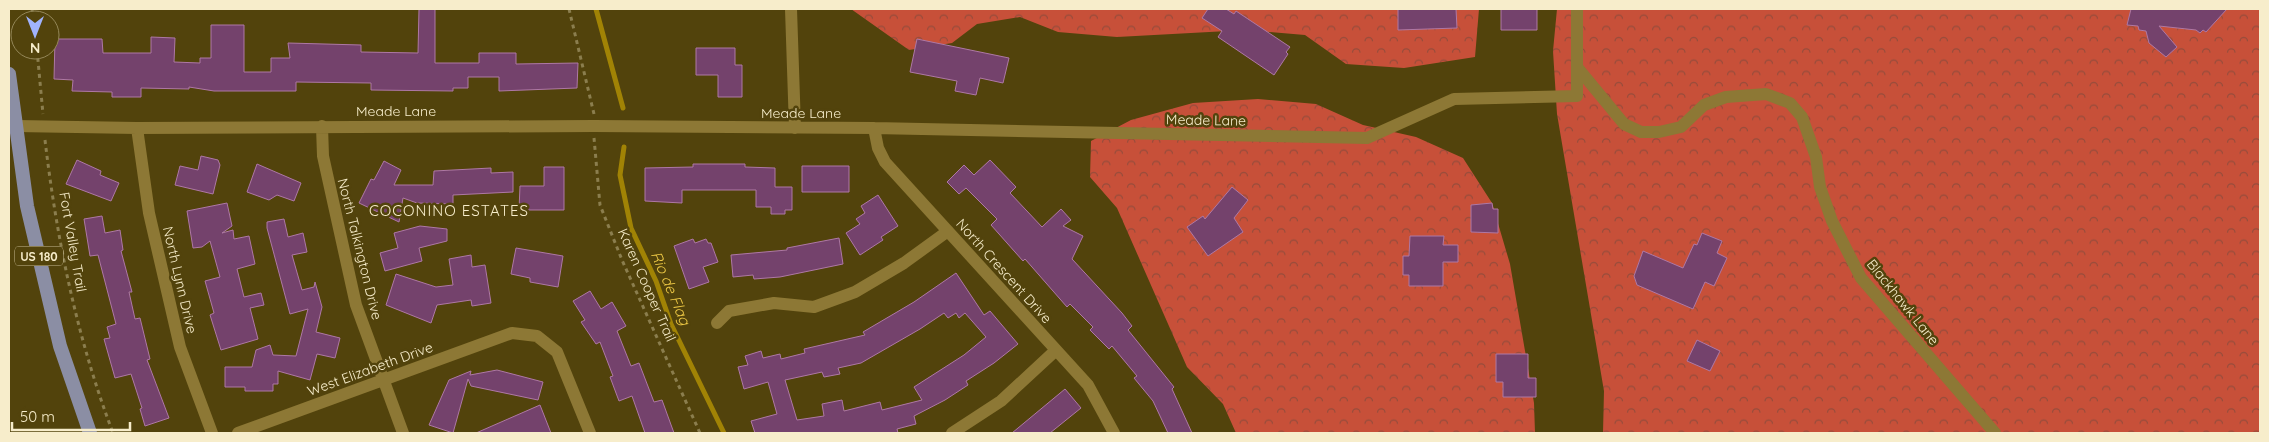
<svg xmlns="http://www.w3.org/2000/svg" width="2269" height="442" viewBox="0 0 2269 442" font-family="Quicksand,sans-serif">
<defs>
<pattern id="forest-crowns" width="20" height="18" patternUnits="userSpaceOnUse" patternTransform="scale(1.25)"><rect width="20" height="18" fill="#c75039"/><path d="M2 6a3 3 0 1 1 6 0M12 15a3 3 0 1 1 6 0" fill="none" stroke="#954c3b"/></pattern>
</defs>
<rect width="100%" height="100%" fill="#52430c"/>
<path fill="url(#forest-crowns)" d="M851 9H1479L1475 57 1404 68 1346 64 1305 35 1246 30 1117 37 1058 32 1020 17 977 24 952 43 909 50Z
M1557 9H2260V433H1603L1604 391 1557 114 1553 51Z
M1258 99 1316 104 1363 125 1416 137 1463 158 1492 203 1510 264 1534 403 1535 433H1236L1223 404 1187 367 1117 208 1090 177 1091 141 1131 120 1193 103Z"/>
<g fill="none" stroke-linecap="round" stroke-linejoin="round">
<path stroke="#a18305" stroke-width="5" d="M596 9 623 108
M624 147 620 175 631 228 656 281 671 324 724 433"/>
</g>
<path fill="#74426c" stroke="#ae78a5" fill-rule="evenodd" d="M419 9H435V63H479V53H516V64L578 63 577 88 499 91V77H468V88H453V91L371 90V83L296 82V91H214L189 87V89L141 88V97H112V92L72 91 73 80 54 79 55 39H102L103 53H151V37L175 38 174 62 200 63V58H211V25H244V72H271V58H290L288 43 361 45V52L418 53Z
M1208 9H1226L1234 14 1236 11 1290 47 1286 52 1288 54 1274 75 1218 37 1222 31 1202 18Z
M1398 9H1456L1457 28 1398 30Z
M1501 9H1537V30H1501Z
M2131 9H2227L2206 32 2203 30 2200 33 2196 30 2159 26 2177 47 2166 57 2149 43 2146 31 2139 30 2138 26 2127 25Z
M917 39 1009 58 1003 83 980 78 976 95 955 91 957 81 910 72Z
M696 48H735V65H742V97H718V75H696Z
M201 156 218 160 220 165 213 194 175 185 180 166 198 170Z
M77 160 101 171 100 175 119 183 111 201 66 184Z
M990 160 1016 187 1010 193 1042 227 1061 209 1071 220 1063 226 1083 236 1072 259 1122 313 1132 326 1128 330 1174 387 1172 389 1192 433H1168L1153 401 1134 378 1137 376 1112 346 1109 349 1090 330 1093 327 1070 304 1067 307 1025 259 1023 261 991 225 997 219 966 188 959 194 947 182 964 165 974 175Z
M384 161 401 170 394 185H433L434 171 491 168V173L513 172V192L453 195V204L417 203 403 198 399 222 359 203 371 179 374 180Z
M257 164 301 183 294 201 277 195 269 200 247 192Z
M693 164H745V167L775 168V187H792V210H785V214H771V207H756V190H682V203L645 201V168L693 167Z
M802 166H849V192H802Z
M544 167H564V210H519L520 186H544Z
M1232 187 1248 200 1234 218 1243 232 1208 256 1187 227 1203 216 1205 219Z
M878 195 898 226 881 237 883 240 860 255 846 233 860 224 856 219 865 213 861 206Z
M227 203 232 226 222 233 233 230 234 239 249 236 255 264 237 269 244 297 261 293 264 305 250 308 258 339 221 350 210 315 214 313 205 281 220 277 210 241 202 247 193 248 187 211Z
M1492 203 1493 209H1498V233L1471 232V205Z
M102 216 105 233 120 230 123 250 121 251 132 292H129L135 319 140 318 150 359 147 360 169 418 145 426 140 409 142 408 131 374 115 378 104 339 110 338 107 327 116 324 98 255 90 256 84 219Z
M284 219 288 237 303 233 307 252 292 255 302 290 314 287 315 282 322 307 316 332 340 338 335 358 317 354 310 380 278 371V384H273V391H245V387H225V367H252L256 350 270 345 273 355 296 356 308 309 290 314 267 228V222Z
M420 226 447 229V241L419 248 422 261 385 271 380 253 398 248 394 233Z
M1702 233 1722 241 1717 253 1727 258 1714 286 1705 282 1693 309 1637 285 1634 276 1643 251 1683 268 1694 244 1697 245Z
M1410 236H1444L1443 245H1458V262H1443V286H1409V275H1403V256H1409Z
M839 238 843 264 780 277 754 279 753 275 733 277 731 255 787 250V248Z
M693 239 695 243 706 239 708 243H711L718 262 703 267 709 282 689 289 674 246Z
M516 248 563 256 558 287 530 282V278L511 274Z
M471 255 472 267 485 265 491 303 472 306 471 300 437 305 431 323 386 305 396 274 436 287 453 285 449 259Z
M956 273 984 315 990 311 1018 344 994 363 966 381 968 385 945 400 914 416 916 424 897 429 898 433H755L751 421 777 414 768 382 744 389 738 367 748 365 745 356 761 351 763 358 780 354 781 359 805 353 804 349 865 335 863 332 914 302ZM944 313 948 318 956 313 959 318 965 313 986 337 964 355 914 387 922 400 882 410 880 402 844 411 842 400 822 404 824 416 797 420 785 380 822 372 824 377 840 374 838 368 861 363 920 329Z
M590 291 601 309 612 302 626 326 617 331 631 366 639 363 654 402 662 400 674 433H645L632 396 619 401 610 377 613 376 600 342 596 344 581 322 585 320 573 301Z
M1697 340 1720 351 1710 371 1687 361Z
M1496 354H1528V378H1536V397H1503V382H1496Z
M497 370 543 382 538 400 471 386 468 379 453 433 429 425 449 380 471 371 470 375Z
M1065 389 1081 408 1050 433H1012Z
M540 405 551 433H476Z"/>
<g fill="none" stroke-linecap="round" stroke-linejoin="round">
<path stroke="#8b7e4e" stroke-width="3" stroke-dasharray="4 4" stroke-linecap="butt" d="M32 9 33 20
M569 9 594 114
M37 50 43 114
M594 138 600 205 622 260 700 433
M45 140C57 241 77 338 113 433"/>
<path stroke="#8d7835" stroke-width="12" d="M791 9 795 128
M1577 67 1624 124 1641 132H1659L1681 127 1704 105 1726 97 1766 94 1790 103 1802 117 1816 157 1820 187 1832 221 1861 278 1995 433
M16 126 137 128 594 126 874 128 1367 138 1454 99 1577 96V9
M322 126 323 156 356 305 403 433
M137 128 149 213 180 347 212 433
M874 128 878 148 885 162 1088 385 1114 433
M717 323 729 311 774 303 814 307 855 292 904 263 948 231
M238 433 512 333 537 336 557 352 590 433
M952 433 1001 401 1055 351"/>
<path stroke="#8b8ea4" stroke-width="14" d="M9 74 27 206 60 346 90 433"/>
</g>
<g text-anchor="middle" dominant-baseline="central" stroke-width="5" stroke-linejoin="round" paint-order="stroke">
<rect fill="#52430c" stroke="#c6ba92" stroke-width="1" x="15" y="246.5" width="48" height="19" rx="4"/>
<g font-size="12" font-weight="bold" fill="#f7edcb">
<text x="39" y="256">US 180</text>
</g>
<g font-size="14" fill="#f7edcb" stroke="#52430c">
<text x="396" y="111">Meade Lane</text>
<text x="801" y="113">Meade Lane</text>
<text transform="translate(1206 120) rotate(1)">Meade Lane</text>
<text transform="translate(73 242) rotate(80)">Fort Valley Trail</text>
<text transform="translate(360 249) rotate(76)">North Talkington Drive</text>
<text transform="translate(1004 271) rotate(48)">North Crescent Drive</text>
<text transform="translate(180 280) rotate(77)">North Lynn Drive</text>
<text transform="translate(647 285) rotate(66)">Karen Cooper Trail</text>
<text transform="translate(1903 302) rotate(51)">Blackhawk Lane</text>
<text transform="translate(370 369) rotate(-20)">West Elizabeth Drive</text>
</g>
<g font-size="15" letter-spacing="1" fill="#f7edcb" stroke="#52430c">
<text x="449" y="210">COCONINO ESTATES</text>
</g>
<g font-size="15" font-style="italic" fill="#eec945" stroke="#52430c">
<text transform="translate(671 288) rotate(67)">Rio de Flag</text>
</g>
</g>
<rect width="2269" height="442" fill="none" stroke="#f7edcb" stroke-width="20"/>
<g transform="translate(35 35) rotate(180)"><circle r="24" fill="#52430c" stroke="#948758"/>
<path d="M0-4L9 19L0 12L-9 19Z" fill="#a0b3fd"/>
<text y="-8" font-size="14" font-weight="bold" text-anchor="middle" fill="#f7edcb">N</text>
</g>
<path d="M12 422v8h118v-8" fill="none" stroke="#f7edcb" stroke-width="2.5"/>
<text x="20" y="422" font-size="15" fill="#f7edcb" stroke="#52430c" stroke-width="4" paint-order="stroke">50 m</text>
</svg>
